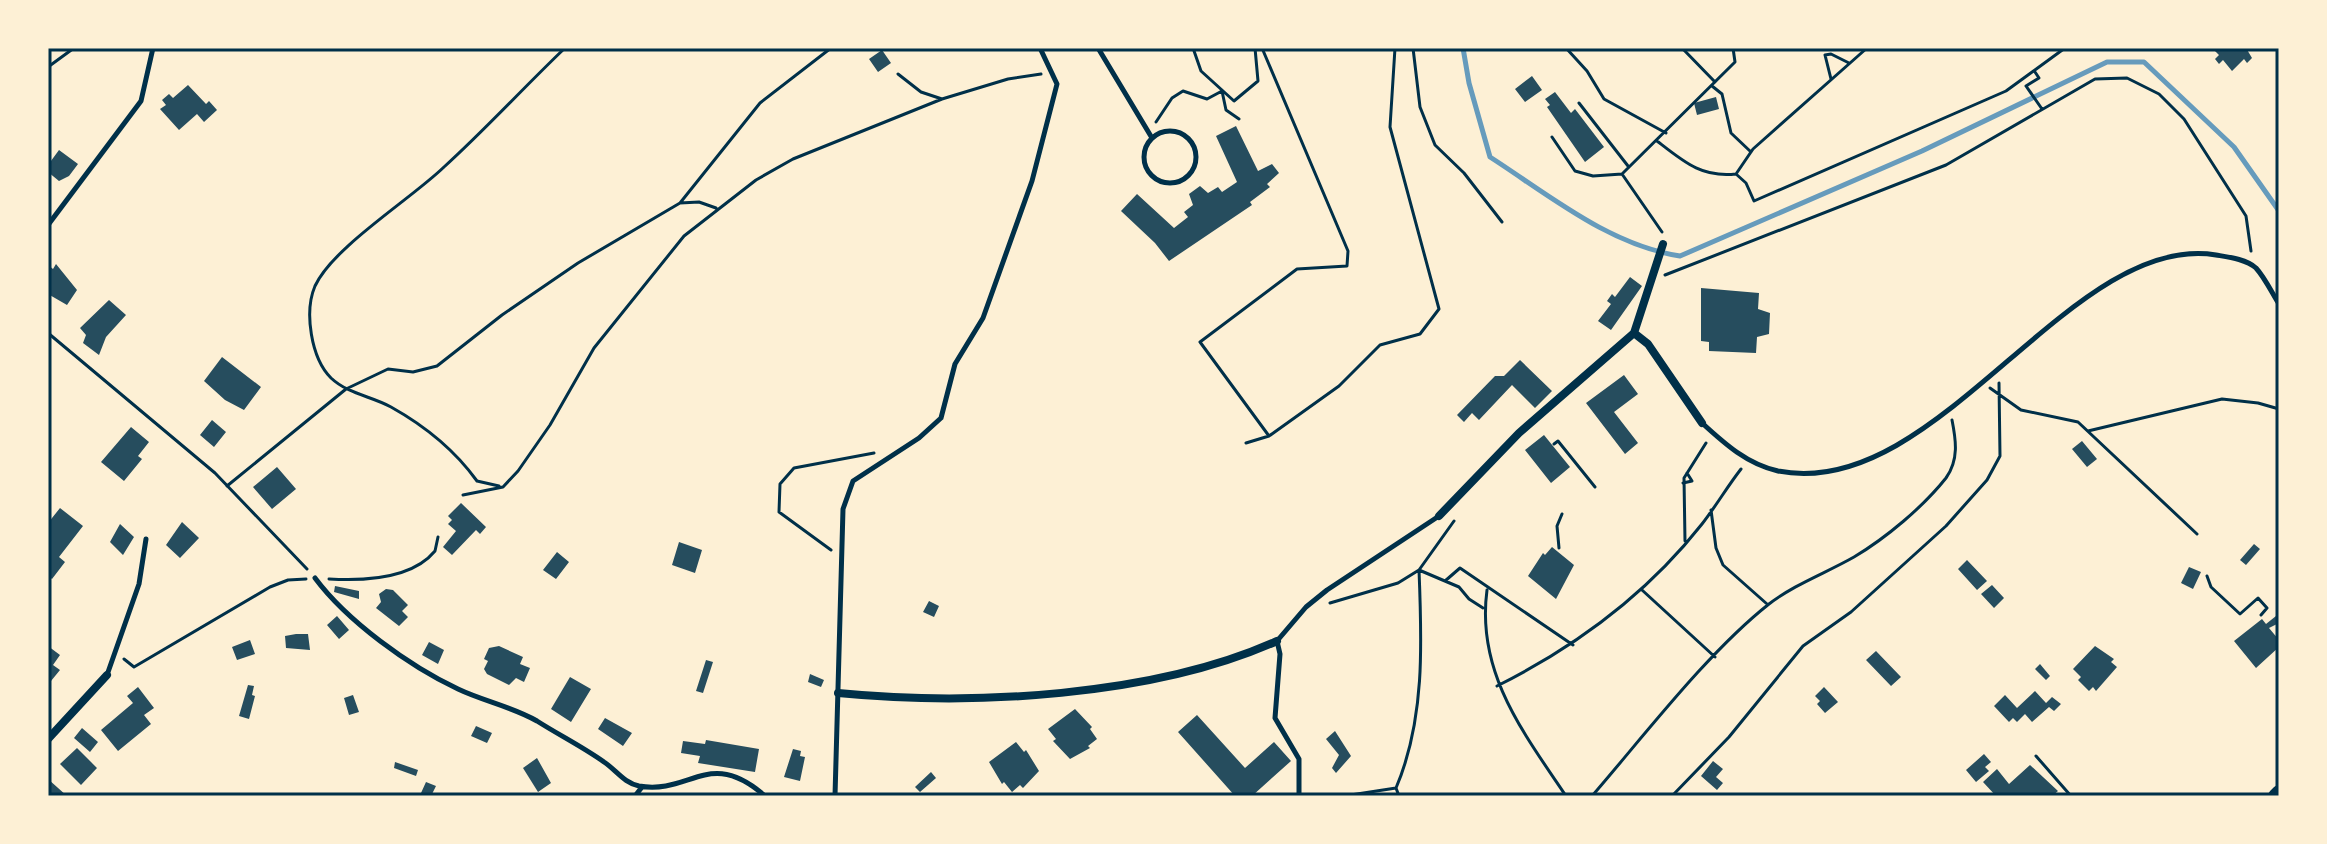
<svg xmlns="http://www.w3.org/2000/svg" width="2327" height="844" viewBox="0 0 2327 844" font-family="Literata,serif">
<rect width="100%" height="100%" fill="#fdf0d5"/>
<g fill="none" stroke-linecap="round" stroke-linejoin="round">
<path stroke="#669bbc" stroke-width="5" d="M1463 48 1469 83 1490 157C1549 195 1609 245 1680 256L1922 151 2107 62H2144L2234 147 2279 211"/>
</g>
<path fill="#264d5e" d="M2212 48H2246L2252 58 2247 63 2244 59 2232 71 2223 60 2219 64 2215 59 2219 55Z
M882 50 891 63 878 72 869 59Z
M1532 76 1542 90 1525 102 1515 89Z
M188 85 206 104 209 101 217 110 204 122 197 114 179 130 160 109 166 105 162 100 169 94 173 98Z
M1555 92 1571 113 1575 109 1604 147 1585 162 1547 107 1550 105 1545 99Z
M1716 97 1719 109 1697 115 1694 103Z
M1236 126 1258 171 1272 164 1279 173 1267 184 1270 187 1250 202 1252 205 1169 261 1155 243 1121 211 1137 194 1174 228 1188 217 1184 212 1193 205 1189 194 1200 186 1208 193 1218 187 1222 192 1237 182 1216 136Z
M59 150 78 164 69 176 59 181 48 172V165Z
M56 264 77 290 67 305 48 294V265L53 269Z
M1630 277 1642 286 1611 330 1598 321 1611 304 1607 301 1612 294 1615 297Z
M1701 288 1759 293 1758 309 1770 313 1769 334 1757 337 1756 353 1709 351V342L1701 341Z
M109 300 126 315 106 337 99 355 83 343 86 335 80 328Z
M222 357 261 387 244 410 225 400 204 381Z
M1520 360 1552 391 1535 408 1512 385 1479 420 1472 413 1464 422 1457 415 1495 376H1504Z
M1624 375 1638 394 1614 412 1638 443 1625 454 1586 403Z
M212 420 226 432 214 447 200 435Z
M131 427 149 442 138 456 142 459 124 481 101 462Z
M1544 435 1570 467 1551 483 1525 450Z
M2082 441 2097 459 2087 467 2072 449Z
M277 467 296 489 272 509 253 487Z
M461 503 486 527 480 534 476 530 452 555 443 547 456 531 448 524 452 520 448 516Z
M60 508 83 526 59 557 65 562 52 579 48 576V523Z
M182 522 199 538 180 558 166 545Z
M120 524 134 537 123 555 110 542Z
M679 542 702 550 695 573 672 565Z
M2254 544 2260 549 2246 565 2240 560Z
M1552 547 1574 565 1556 599 1528 576 1543 553 1545 555Z
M557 552 569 562 556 579 543 570Z
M1967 560 1987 581 1977 590 1958 569Z
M2189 567 2201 572 2193 589 2181 583Z
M1992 585 2004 598 1994 608 1981 594Z
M335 586 359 591V599L334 592Z
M386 589 393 590 408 605 402 611 408 617 399 626 376 608 381 602 379 594Z
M929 601 939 606 934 617 923 612Z
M337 616 349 630 339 639 327 625Z
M2276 616 2279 623 2269 628 2279 640V647L2256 668 2234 641 2262 619 2266 624Z
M296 634H308L310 650 286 648 285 636Z
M250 640 255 654 237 660 232 647Z
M429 642 444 650 438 664 422 655Z
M48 646 60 655 53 665 60 670 51 681 48 679Z
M499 646 523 657 520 664 530 668 524 682 516 678 509 685 487 674 484 669 488 661 484 659 489 648Z
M2095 646 2114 659 2111 662 2117 667 2096 691 2093 687 2089 691 2078 680 2081 677 2073 669Z
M1876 651 1901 677 1891 686 1866 660Z
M706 660 713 662 703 693 696 691Z
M2040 664 2050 676 2046 680 2035 669Z
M810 674 824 680 821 687 808 682Z
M570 677 591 689 571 722 551 709Z
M248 685 254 686 252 695 255 696 249 719 239 716Z
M138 687 154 708 144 715 151 724 118 751 101 730 133 703 127 696Z
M1824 687 1838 702 1825 713 1817 704 1820 701 1815 696Z
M2035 691 2046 703 2052 697 2061 704 2054 711 2049 707 2032 722 2025 714 2017 722 2013 718 2009 722 1994 706 2005 695 2017 708Z
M353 695 359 712 349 715 344 698Z
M1075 709 1092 727 1090 729 1097 739 1088 746 1090 748 1070 759 1053 741 1056 739 1048 729Z
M1197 715 1245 768 1274 742 1291 761 1252 796H1235L1178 732Z
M605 718 632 733 623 746 598 729Z
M476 726 492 733 487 743 471 736Z
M82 728 98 742 90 752 74 738Z
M1335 731 1351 756 1336 773 1332 768 1339 755 1326 739Z
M706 740 759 749 755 772 698 763 700 756 681 753 683 741 705 744Z
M1016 742 1024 752 1026 750 1039 771 1023 788 1020 785 1012 792 1004 782 1002 784 989 762Z
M77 748 97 768 81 785 60 764Z
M793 749 801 751 800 756 805 757 800 781 784 777Z
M1984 754 1991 762 1985 767 1989 771 1976 782 1966 770Z
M537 758 551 783 538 792 523 768Z
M1713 761 1723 769 1716 777 1723 783 1717 790 1701 776Z
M395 762 418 770 416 776 394 768Z
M2030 765 2058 791 2052 796H1996L1983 782 1997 769 2009 784Z
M931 772 936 778 920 792 915 787Z
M48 779 67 796H48Z
M426 782 436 786 431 796 421 793Z"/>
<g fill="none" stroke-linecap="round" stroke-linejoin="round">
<path stroke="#003049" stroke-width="3" d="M1193 48 1201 71 1234 101 1258 81 1255 48
M1262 48 1348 251 1347 266 1297 269 1200 342 1269 436
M1413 48 1420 107 1435 145 1464 173 1502 222
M1566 48 1587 71 1604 99 1666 133
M1682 48 1715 82
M48 67 74 48
M2035 72 2039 78 2026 86 2042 109
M898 74 921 92 942 99
M1831 79 1825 55 1831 54 1849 63
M1712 86 1722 94 1731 133 1751 152
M1579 103 1628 166
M1156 122 1172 98 1183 91 1207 99 1222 91 1226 110 1239 119
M1552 137 1575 171 1593 176 1622 174 1735 62 1733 48
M1657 141C1684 162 1702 178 1736 174L1746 183 1754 201 2006 91 2065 48
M1622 174 1662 232
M1736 174 1753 149 1867 48
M680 203 760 103 831 48
M1665 275 1946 165 2095 79 2127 78 2159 94 2184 119 2246 216 2251 251
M48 333 215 473 307 569
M1990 388 2021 410 2078 422 2197 534
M2088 431 2222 399 2258 403 2279 409
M1246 443 1269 436 1339 386 1380 345 1420 334 1439 309 1390 127 1395 48
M1554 444 1558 441 1595 487
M1683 483 1692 481 1687 473
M227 486 346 389 388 369 413 372 437 366 502 315 578 263 680 203 699 202 716 208
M499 486 477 481C454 449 425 426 391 407 371 396 348 394 331 378 311 358 304 312 315 286 333 247 411 199 444 167 486 129 524 87 565 48
M463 495 503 487 518 471 550 425 594 348 684 236 756 180 793 159 942 99 1008 79 1041 74
M1711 510 1716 548 1723 565 1767 604
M1685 541 1684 478 1706 443
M1559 548 1557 526 1562 514
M831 550 779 512 780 484 794 468 874 453
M1419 570 1459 587 1469 599 1483 608
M2207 576 2211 587 2240 614 2258 598 2267 608 2261 615
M329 579C363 581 412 579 435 551L438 537
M1445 581 1460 568 1573 645
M1487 590C1476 672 1523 732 1566 796
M1642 590 1715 657
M1330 603 1398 583 1419 570 1454 521
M124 659 134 667 270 587 288 580 306 579
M1497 686C1577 646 1647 594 1702 524 1716 506 1727 487 1741 469
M2036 756 2071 796
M1396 788C1425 720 1422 643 1419 570
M1344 796 1396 788 1399 796
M1592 796C1644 736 1708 652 1769 604 1795 584 1826 573 1854 557 1886 538 1923 507 1946 478 1959 460 1956 440 1952 420
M1672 796 1729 737 1803 646 1851 612 1946 526 1987 480 2000 456 1999 383"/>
<path stroke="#003049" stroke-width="5" d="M1098 48 1152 138
M1144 157a26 26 0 1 1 52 0a26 26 0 1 1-52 0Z
M48 225 141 101 153 48
M1702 423C1725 444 1747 464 1778 471 1937 503 2070 231 2216 255 2228 257 2246 259 2256 268 2265 278 2272 293 2279 304
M315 578C347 621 409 666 458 689 483 701 513 707 537 721 559 735 583 747 604 762 616 770 624 783 639 786 691 795 709 747 765 796
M107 675 139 584 146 539
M635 796 642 787
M835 796 843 509 853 481 919 438 941 418 955 364 983 318 1032 181 1057 84 1040 48
M1299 796V759L1275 718 1280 654 1277 641 1306 607 1327 590 1439 516"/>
<path stroke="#003049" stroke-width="8" d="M1634 333 1648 344 1702 423
M1439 516 1519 433 1634 333 1663 244
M838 693C972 706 1153 697 1277 641
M48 739 107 675"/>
<path stroke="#003049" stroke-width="14" d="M2275 796 2279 792"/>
</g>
<rect width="2327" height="844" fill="none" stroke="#fdf0d5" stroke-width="100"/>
<rect x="50" y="50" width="2227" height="744" fill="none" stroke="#003049" stroke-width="3"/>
</svg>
